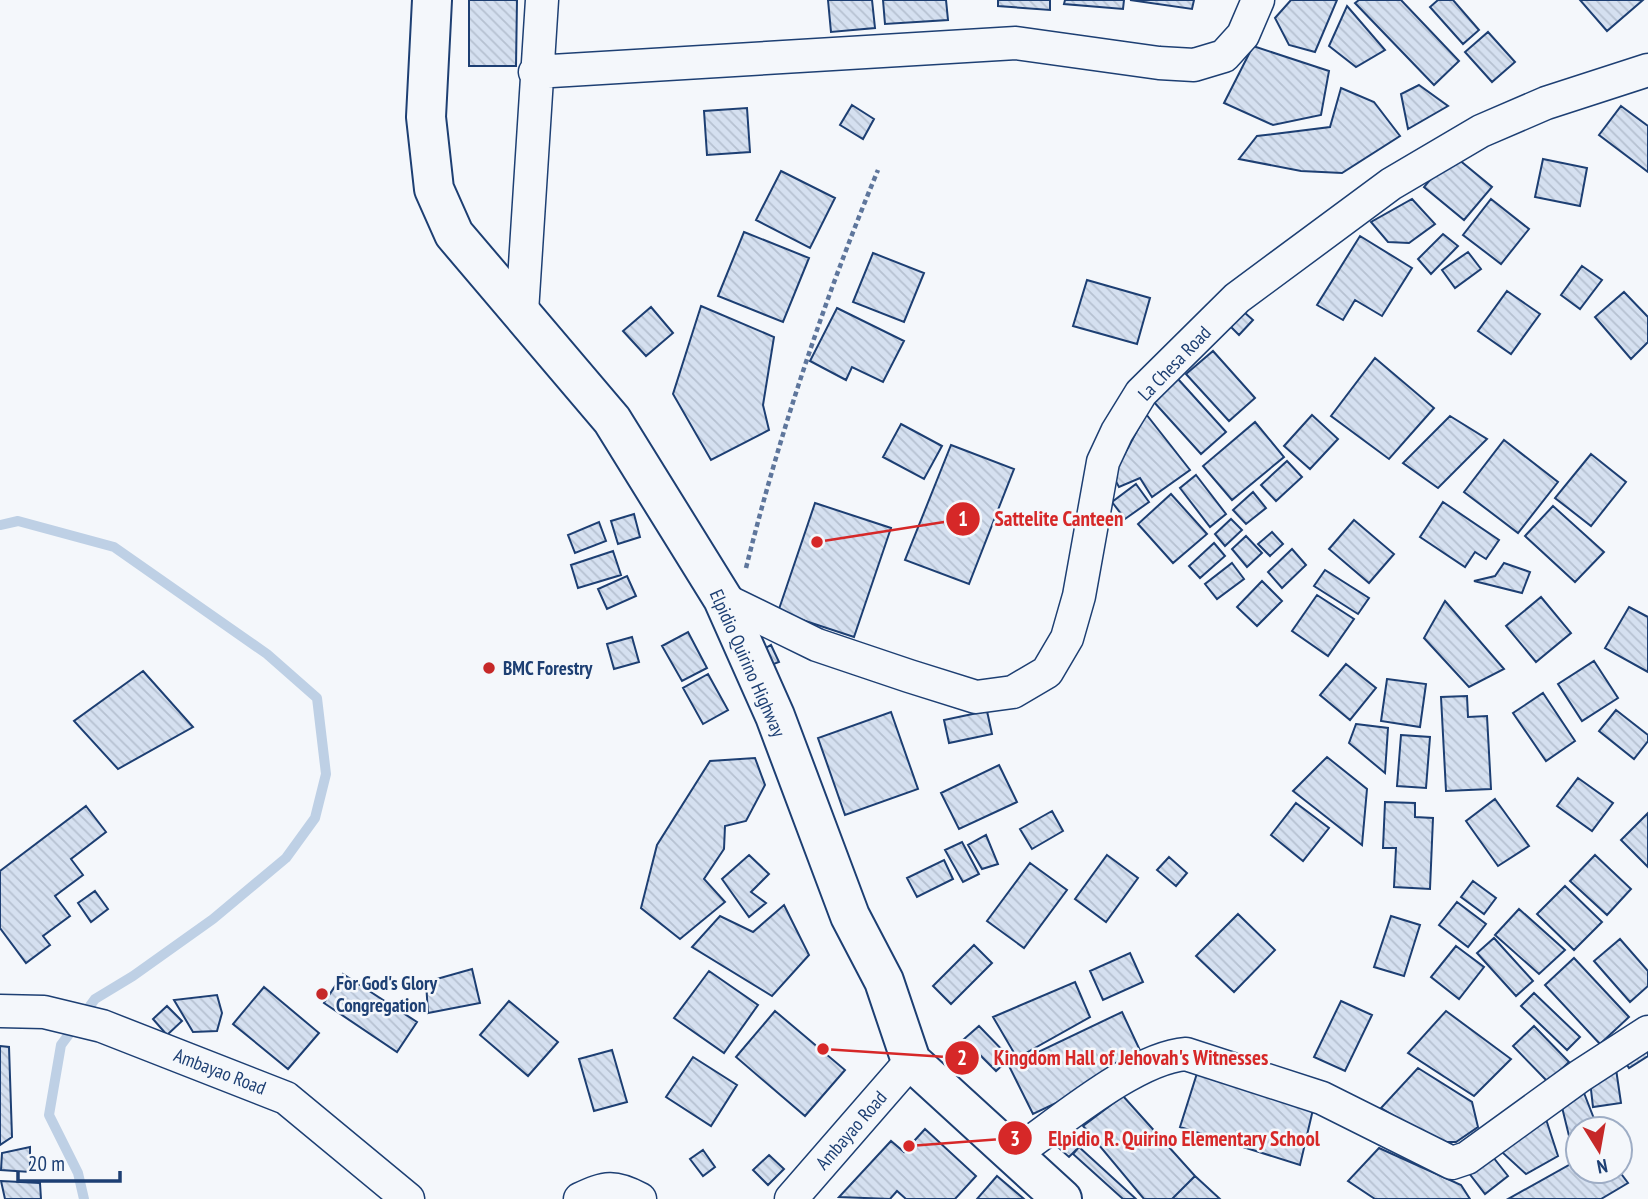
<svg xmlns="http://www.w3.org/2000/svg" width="1648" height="1199" viewBox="0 0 1648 1199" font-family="'PT Sans Narrow',sans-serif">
<defs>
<pattern id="building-back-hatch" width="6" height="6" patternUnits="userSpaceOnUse" patternTransform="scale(1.75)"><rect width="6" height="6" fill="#d5e0f0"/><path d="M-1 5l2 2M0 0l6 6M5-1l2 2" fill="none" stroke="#b6c1d1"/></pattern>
</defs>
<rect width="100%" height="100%" fill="#f4f7fb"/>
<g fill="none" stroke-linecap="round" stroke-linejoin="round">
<path stroke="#bed0e5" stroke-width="10" d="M0 525 18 521 114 547 267 654 317 698 326 774 315 818 286 858 213 919 133 976 95 999 61 1045 49 1115 78 1173 84 1199"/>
</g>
<path fill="url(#building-back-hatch)" stroke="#1d3f73" stroke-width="2" d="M469 0H517L516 66H469Z
M828 0H872L875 28 831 32Z
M883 0H946L948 20 885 24Z
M998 0H1050V10L998 6Z
M1065 0H1124L1123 9 1064 4Z
M1130 0H1194L1192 9Z
M1291 0H1337L1315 52 1289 45 1275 18Z
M1359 0H1401L1459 61 1434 85 1355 3Z
M1438 0H1453L1479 30 1463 44 1430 7Z
M1580 0H1643L1607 31Z
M1347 6 1385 50 1356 67 1329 46Z
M1488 32 1515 62 1492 82 1465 52Z
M1253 46 1329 71 1321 115 1273 125 1224 103Z
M1419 85 1448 106 1408 129 1401 94Z
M1341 88 1374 102 1400 136 1342 173 1301 171 1239 159 1257 136 1330 127Z
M852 105 874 119 863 139 840 125Z
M1621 106 1648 126V172L1599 135Z
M747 108 750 152 707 155 704 111Z
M1452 154 1492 187 1464 220 1424 187Z
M1543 159 1587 168 1580 206 1535 197Z
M781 171 835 198 810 248 756 220Z
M1412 199 1435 224 1409 243 1388 242 1371 222Z
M1491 199 1529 229 1501 264 1463 235Z
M744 232 809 258 783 322 718 296Z
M1443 234 1458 246 1431 274 1418 259Z
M1360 236 1412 268 1382 316 1355 300 1343 320 1317 305Z
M1468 252 1481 269 1455 288 1442 270Z
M873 253 924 273 904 322 853 302Z
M1582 266 1602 280 1580 309 1561 295Z
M1087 280 1150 298 1137 344 1073 326Z
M1507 291 1540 314 1511 354 1478 331Z
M1624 292 1648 317V342L1631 359 1595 317Z
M1236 305 1253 320 1239 335 1223 319Z
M701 306 774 337 763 405 769 430 711 460 673 394Z
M651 307 673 333 646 356 623 331Z
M837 308 904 341 883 382 852 367 846 380 810 361Z
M1213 351 1255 398 1229 421 1186 374Z
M1375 358 1434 408 1389 459 1331 416Z
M1169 369 1226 432 1201 454 1144 391Z
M1146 414 1190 470 1152 497 1140 478 1119 487 1113 476Z
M1312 415 1338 439 1310 469 1284 446Z
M1450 416 1487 439 1438 488 1403 463Z
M1255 422 1284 457 1232 500 1203 466Z
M901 424 942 446 924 479 883 457Z
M1504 440 1558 482 1518 533 1464 492Z
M951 445 1014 469 969 584 905 560Z
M1591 454 1626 482 1591 526 1555 498Z
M1287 461 1302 477 1276 501 1261 485Z
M1196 475 1226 514 1210 527 1180 488Z
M1136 484 1149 502 1125 519 1112 502Z
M1253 492 1266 508 1246 524 1233 510Z
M1171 494 1207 534 1173 563 1138 524Z
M1443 502 1499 540 1486 559 1475 552 1465 567 1420 537Z
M815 503 891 528 854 637 778 612Z
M1553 506 1604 552 1575 582 1525 536Z
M634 514 640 537 618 544 611 521Z
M1231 519 1242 530 1225 546 1215 534Z
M1354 520 1394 554 1369 583 1329 549Z
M599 522 606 541 575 553 568 535Z
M1272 532 1283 544 1270 556 1258 544Z
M1246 536 1262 553 1247 567 1232 549Z
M1214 543 1225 556 1200 578 1189 566Z
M1292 549 1306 565 1282 588 1268 572Z
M613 551 621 575 578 588 571 565Z
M1232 563 1244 579 1217 599 1205 584Z
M1504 563 1530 572 1522 593 1474 581 1495 576Z
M1325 570 1369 598 1358 614 1314 586Z
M627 576 636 596 607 609 598 589Z
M1262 581 1282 601 1257 626 1237 607Z
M1317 595 1354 619 1328 656 1292 631Z
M1541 597 1571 633 1536 662 1506 626Z
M1445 601 1504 669 1469 687 1424 638Z
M1629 607 1648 617V672L1605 648Z
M688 632 707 668 682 681 662 646Z
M632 637 639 662 614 669 607 644Z
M771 645 779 662 771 665 764 649Z
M1594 661 1618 698 1582 721 1558 684Z
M1346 664 1376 688 1350 720 1320 695Z
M143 671 193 727 118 769 74 721Z
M708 674 728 710 703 724 683 688Z
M1387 679 1426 684 1420 727 1381 721Z
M1543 693 1575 741 1546 761 1513 713Z
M1467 696 1468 717 1487 716 1491 789 1446 791 1441 697Z
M1616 710 1648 735V741L1634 759 1599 731Z
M987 711 992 734 949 743 944 720Z
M891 712 918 789 845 815 818 738Z
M1356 724 1388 728 1385 773 1349 743Z
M1401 735 1430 737 1426 788 1397 786Z
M1327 757 1367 789 1362 845 1293 791Z
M755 758 765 785 746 821 725 826 724 849 704 879 725 902 680 939 641 908 657 845 710 761Z
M999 765 1017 802 959 829 941 793Z
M1578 778 1613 803 1592 831 1557 806Z
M1495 799 1529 846 1498 866 1466 821Z
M1385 802 1415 803V817L1433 818 1430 889 1394 887 1396 848H1383Z
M1296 803 1329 828 1303 861 1271 835Z
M86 806 106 832 71 859 83 875 55 896 70 916 43 936 50 945 26 963 0 928V871Z
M1052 811 1063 831 1032 849 1020 829Z
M1648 813V867L1621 840Z
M986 835 998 864 982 869 968 845Z
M962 842 979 874 963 882 945 850Z
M749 855 769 874 751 892 766 903 749 917 722 879Z
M1107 855 1138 878 1106 922 1075 899Z
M1595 855 1631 889 1607 915 1570 881Z
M1169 857 1187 873 1176 886 1157 870Z
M944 860 953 879 917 897 907 878Z
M1030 863 1067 890 1024 948 987 921Z
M1473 881 1496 898 1484 914 1461 897Z
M1565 886 1602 922 1574 950 1537 914Z
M95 891 108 909 91 922 78 903Z
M1457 902 1486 924 1468 947 1439 925Z
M784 905 809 955 772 996 692 947 720 916 753 932Z
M1519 909 1565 950 1539 974 1495 935Z
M1238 914 1275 950 1234 992 1196 956Z
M1391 916 1420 925 1404 976 1374 967Z
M1494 938 1533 981 1516 996 1477 953Z
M1620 939 1648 971V986L1630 1002 1594 961Z
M974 945 992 963 951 1004 933 986Z
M1456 946 1484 967 1459 999 1431 977Z
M1130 953 1143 982 1103 1000 1090 971Z
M1574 958 1629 1017 1600 1044 1545 985Z
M472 969 480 1003 428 1013 426 982Z
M709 971 758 1005 724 1053 674 1018Z
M343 974 417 1022 397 1052 324 1003Z
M1075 982 1090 1017 1017 1058 993 1017Z
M264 987 319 1033 288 1069 233 1024Z
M1534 993 1580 1037 1567 1050 1521 1006Z
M217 995 222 1013 217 1031 193 1032 174 1000Z
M509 1001 558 1042 528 1076 480 1035Z
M1341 1001 1372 1015 1345 1071 1314 1057Z
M167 1006 182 1021 167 1035 153 1019Z
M775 1011 845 1070 805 1116 736 1057Z
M1446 1011 1511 1059 1474 1096 1408 1053Z
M1122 1012 1145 1061 1033 1114 1009 1066Z
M979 1026 1010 1058 996 1071 964 1039Z
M1534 1026 1569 1062 1548 1082 1513 1046Z
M1648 1042V1056L1629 1068 1620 1054Z
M0 1046 9 1047 12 1137 0 1145Z
M612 1050 627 1102 594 1111 579 1059Z
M693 1057 737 1085 711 1126 666 1097Z
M1199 1067 1315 1101 1300 1165 1180 1127Z
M1418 1068 1472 1102 1478 1127 1456 1142H1437L1381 1108Z
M1616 1069 1621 1103 1593 1107 1589 1072Z
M1584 1093 1598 1129H1578V1137L1570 1140 1559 1095Z
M1123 1096 1195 1176 1172 1199H1144L1083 1126Z
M1543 1110 1558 1156 1526 1174 1492 1143Z
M925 1129 976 1176 955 1199H906L897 1191 890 1199 839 1197 891 1141 904 1152Z
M1060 1131 1079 1147 1069 1157 1051 1141Z
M30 1147V1172L1 1170 2 1153Z
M1079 1147 1136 1199H1123L1073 1154Z
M1485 1147 1508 1176 1485 1194 1462 1164Z
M1379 1148 1461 1185 1470 1199H1375L1348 1181Z
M703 1150 715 1167 703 1176 690 1159Z
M769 1155 784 1169 768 1185 753 1170Z
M1578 1160V1171H1619L1628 1183 1601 1199H1508Z
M997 1176 1024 1199H977Z
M1195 1176 1220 1199H1172Z
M1 1181 40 1183 41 1199H5Z"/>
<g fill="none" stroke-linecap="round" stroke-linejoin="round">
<g stroke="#1d3f73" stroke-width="35">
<path id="street" d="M535 72 1016 43 1159 63 1194 65 1224 56 1243 35 1258 0
M522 312 542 0
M723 599 817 645 909 676 976 697 1013 692 1047 672 1067 638 1079 596 1103 462 1117 432 1141 393 1237 298 1391 184 1481 131 1546 103 1648 70
M0 1011 44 1012 102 1026 286 1098 408 1199
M1014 1154C1058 1124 1134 1058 1186 1054L1322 1098 1452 1163 1467 1158 1580 1076 1648 1032
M580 1199C606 1187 614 1185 640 1199
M791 1199 911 1061"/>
</g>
<g stroke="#1d3f73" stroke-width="42">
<path id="highway" d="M432 0 426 117 434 189 454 234 612 420 723 599 775 716 850 916 884 981 911 1061 1062 1199"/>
</g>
<path stroke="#5e769c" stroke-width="4.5" stroke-dasharray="5 3.5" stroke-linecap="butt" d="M746 568C780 432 824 300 878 170"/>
<use href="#street" stroke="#f4f7fb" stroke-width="32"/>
<use href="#highway" stroke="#f4f7fb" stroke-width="38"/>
</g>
<g fill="#c62828" stroke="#f4f7fb" stroke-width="2.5">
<circle cx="489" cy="668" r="7"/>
<circle cx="322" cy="994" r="7"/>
</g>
<g text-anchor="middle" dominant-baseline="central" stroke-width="5" stroke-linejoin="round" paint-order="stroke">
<g font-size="19" fill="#1d3f73" stroke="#f4f7fb">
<text transform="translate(1174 363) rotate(-46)">La Chesa Road</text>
<text transform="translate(748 663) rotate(66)">Elpidio Quirino Highway</text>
<text transform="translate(220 1071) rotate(21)">Ambayao Road</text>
<text transform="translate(851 1130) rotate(-49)">Ambayao Road</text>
</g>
<g font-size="19" font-weight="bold" fill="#1d3f73" stroke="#f4f7fb" text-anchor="start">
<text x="503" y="668">BMC Forestry</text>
<text x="336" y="983">For God's Glory<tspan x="336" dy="22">Congregation</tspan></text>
</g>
</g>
<path fill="none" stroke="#d62828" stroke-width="2.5" d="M817 542L963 519M823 1049L962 1058M909 1146L1015 1138"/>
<g fill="#d62828" stroke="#f4f7fb" stroke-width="2.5">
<circle cx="817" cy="542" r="7"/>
<circle cx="823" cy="1049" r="7"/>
<circle cx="909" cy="1146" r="7"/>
<circle cx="963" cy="519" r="18"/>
<circle cx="962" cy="1058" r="18"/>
<circle cx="1015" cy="1138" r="18"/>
</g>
<g font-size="21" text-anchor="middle" font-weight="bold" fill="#fff">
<text x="963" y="526">1</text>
<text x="962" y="1065">2</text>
<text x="1015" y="1146">3</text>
</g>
<g font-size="21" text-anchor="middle" font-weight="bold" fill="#d62828" stroke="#f4f7fb" stroke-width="5" stroke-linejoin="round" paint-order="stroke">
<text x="1059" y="526">Sattelite Canteen</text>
<text x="1131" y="1065">Kingdom Hall of Jehovah's Witnesses</text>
<text x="1184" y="1146">Elpidio R. Quirino Elementary School</text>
</g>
<g transform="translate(1599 1150) rotate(169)"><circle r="33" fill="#f4f7fb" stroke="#9eadc5" stroke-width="2"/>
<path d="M0-5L12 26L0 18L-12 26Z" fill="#c62828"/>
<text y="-10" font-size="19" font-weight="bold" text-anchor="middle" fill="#1d3f73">N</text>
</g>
<path d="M18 1171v10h102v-10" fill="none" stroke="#1d3f73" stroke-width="3.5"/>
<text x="28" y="1171" font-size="21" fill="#1d3f73" stroke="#f4f7fb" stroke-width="5" paint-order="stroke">20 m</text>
</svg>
